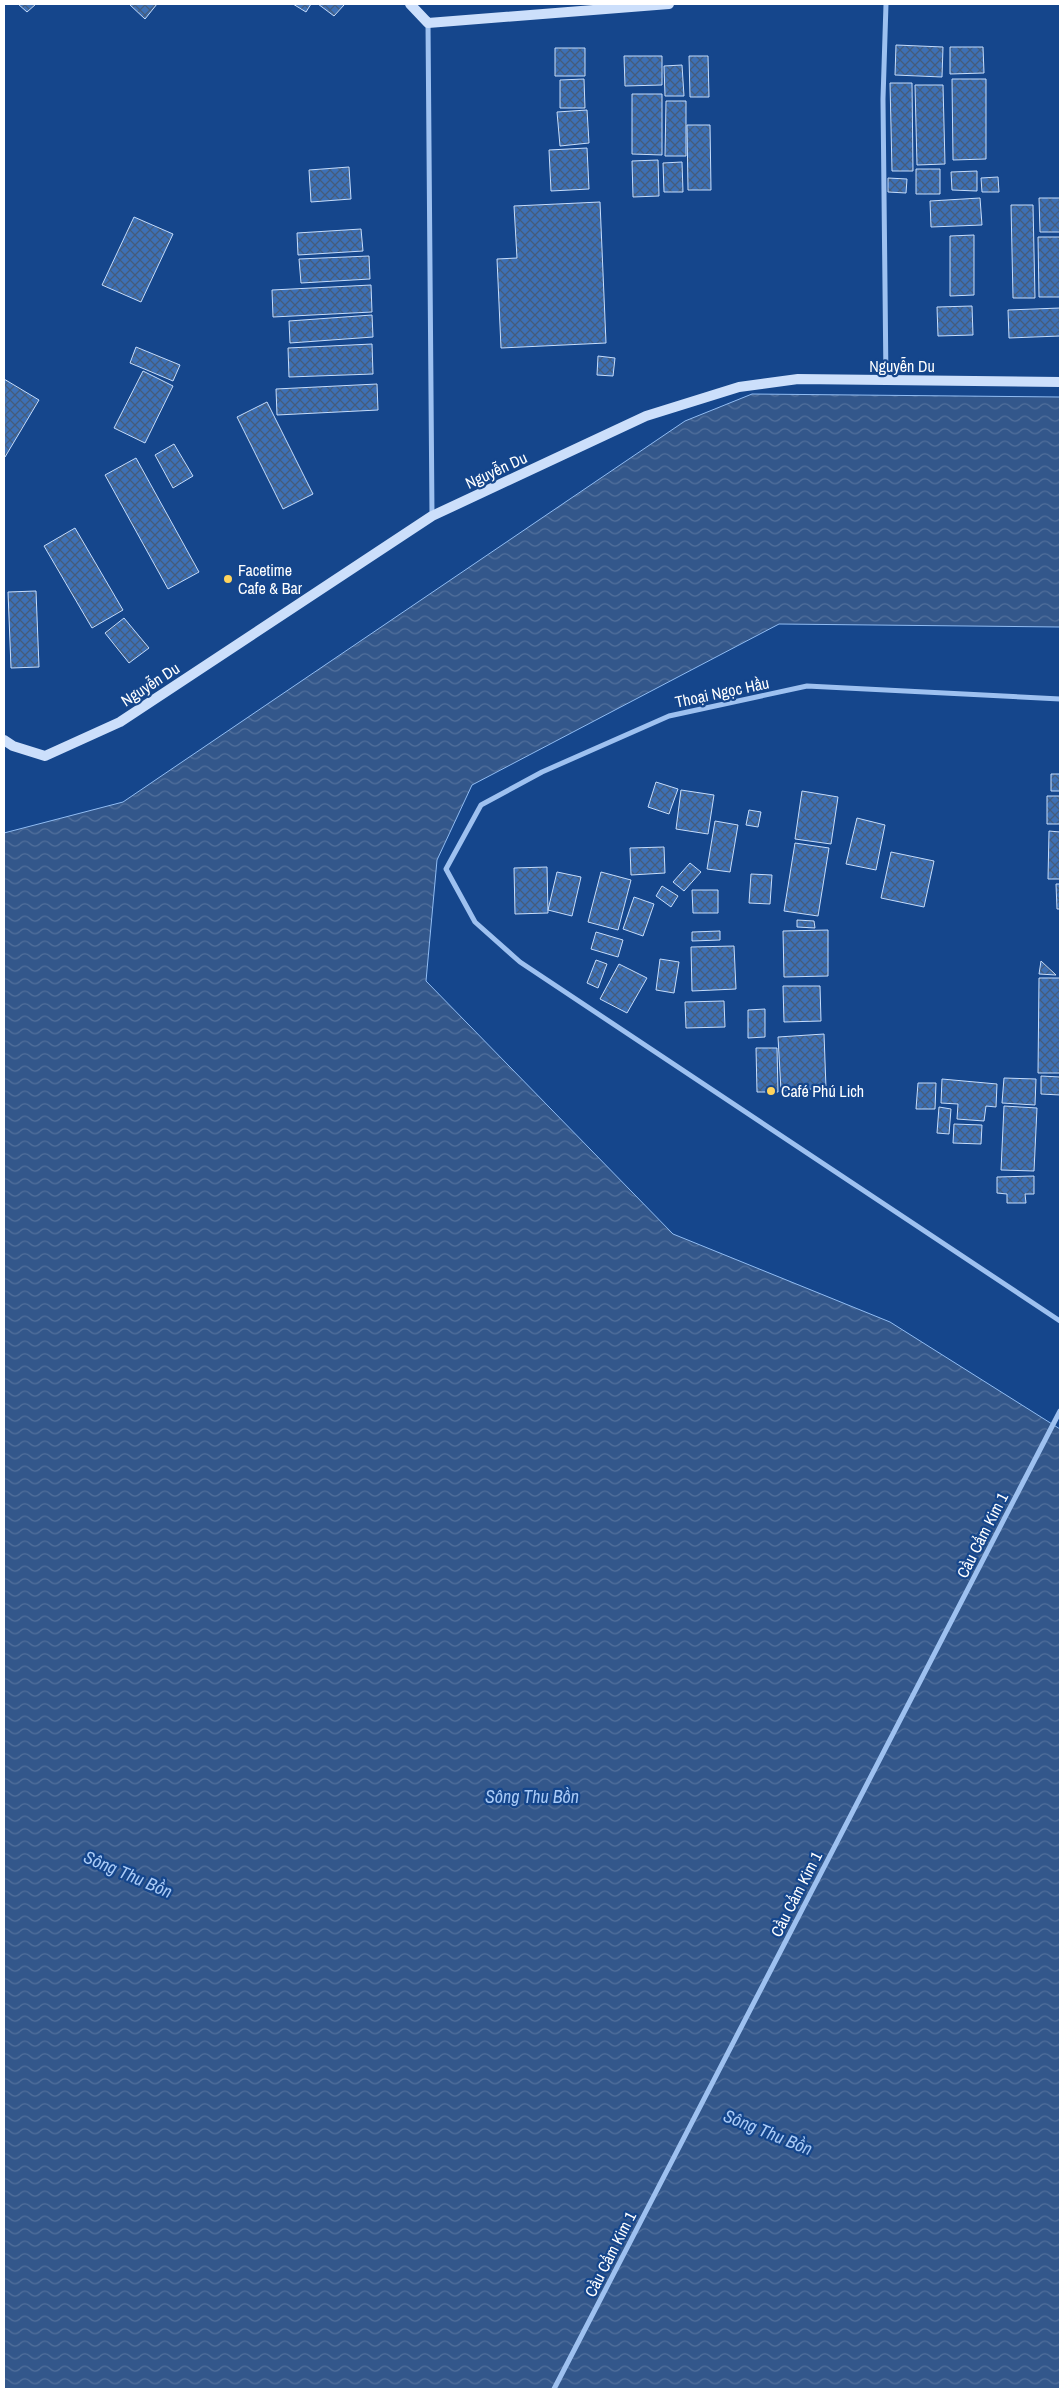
<svg xmlns="http://www.w3.org/2000/svg" width="1064" height="2393" viewBox="0 0 1064 2393" font-family="'Archivo Narrow',sans-serif">
<defs>
<pattern id="water-waves" width="16" height="10" patternUnits="userSpaceOnUse" patternTransform="scale(1.25)"><rect width="16" height="10" fill="#33578b"/><path d="M0 5q4-4 8 0t8 0" fill="none" stroke="#52709c"/></pattern>
<pattern id="building-cross-hatch" width="8" height="8" patternUnits="userSpaceOnUse" patternTransform="scale(1.25)"><rect width="8" height="8" fill="#3d70b5"/><path d="M0 0l8 8M0 8l8-8" fill="none" stroke="#455c7b"/></pattern>
</defs>
<rect width="100%" height="100%" fill="#15468c"/>
<path fill="url(#water-waves)" stroke="#90bcf3" d="M752 394 1060 397V627L779 624 472 785 437 860 426 981 673 1234 890 1322 1060 1429V2389H4V833L123 802 685 421Z"/>
<path fill="url(#building-cross-hatch)" stroke="#c5dcfb" d="M18 4H36L27 12Z
M129 4H157L145 19Z
M293 4H311L306 12Z
M318 4H342L344 5 334 16Z
M896 45 943 47 942 77 895 75Z
M950 47H983L984 73 950 74Z
M555 48H585V76H555Z
M624 56H662V85L625 86Z
M689 56H708L709 97H690Z
M682 65 684 96H665L664 66Z
M584 79 585 108H560V80Z
M952 79H986V159L953 160Z
M890 83H912L913 171H892Z
M915 85H943L945 164 917 165Z
M632 94H662V155L632 154Z
M666 101H686V156H665Z
M587 110 589 143 560 146 557 112Z
M687 125H710L711 190H688Z
M587 148 589 189 551 191 549 150Z
M658 160 659 196 633 197 632 161Z
M682 162 683 192H664L663 163Z
M349 167 351 199 311 202 309 170Z
M916 169H940V194H916Z
M977 171V191L952 190 951 172Z
M998 177 999 192H982L981 178Z
M888 178 907 179 906 193 888 192Z
M980 198 982 225 931 227 930 201Z
M1039 198H1060V232H1040Z
M600 202 606 343 501 348 497 259 517 258 514 206Z
M1011 205H1033L1035 298H1013Z
M134 217 173 234 141 302 102 285Z
M361 229 363 251 298 255 297 233Z
M974 235V295L950 296V236Z
M1038 237H1060V297H1039Z
M369 256 370 279 301 283 299 259Z
M371 285 372 312 273 317 272 290Z
M972 306 973 335 938 336 937 307Z
M1060 308V336L1009 338 1008 310Z
M372 315 373 337 290 343 289 321Z
M372 344 373 374 289 377 288 348Z
M136 347 180 365 173 381 130 363Z
M598 356 615 358 613 376 597 375Z
M143 371 173 386 145 443 114 428Z
M4 379 39 400 5 457 4 456Z
M377 384 378 410 277 415 276 389Z
M267 402 313 494 283 509 237 417Z
M174 444 193 476 173 488 155 455Z
M136 458 199 572 168 589 105 475Z
M75 528 123 610 92 628 44 546Z
M36 591 39 667 11 668 8 592Z
M124 618 149 648 129 663 105 633Z
M1051 774H1060V791H1051Z
M656 782 678 789 669 814 648 807Z
M681 790 714 795 708 834 676 829Z
M802 791 838 797 831 844 795 839Z
M1047 796H1060V824H1047Z
M749 810 761 812 758 827 746 825Z
M857 818 885 825 876 870 846 864Z
M715 821 738 825 730 872 707 869Z
M1049 831 1060 832V879H1048Z
M795 843 829 848 818 916 784 911Z
M664 847 665 873 631 875 630 848Z
M891 852 934 861 924 907 881 898Z
M690 863 701 872 684 891 673 882Z
M547 867 548 913 515 914 514 868Z
M557 872 581 877 572 916 548 910Z
M601 872 631 880 618 930 588 922Z
M751 874 772 875 770 904 749 903Z
M1056 884H1060V909H1057Z
M662 886 678 896 671 907 656 896Z
M692 890H718V913H693Z
M634 897 654 904 643 936 623 929Z
M797 920 814 921 815 928 797 927Z
M828 930V976L784 977 783 931Z
M720 931V940L692 941V932Z
M596 932 623 940 618 957 591 949Z
M734 946 736 989 692 991 691 947Z
M660 959 679 962 674 993 656 990Z
M596 960 607 964 598 988 587 983Z
M1041 961 1056 975 1039 974Z
M619 964 647 978 627 1013 600 999Z
M1039 978H1060V1073H1038Z
M783 986H820L821 1021 784 1022Z
M724 1001 725 1027 686 1028 685 1002Z
M765 1009V1037L748 1038V1010Z
M824 1034 826 1088 781 1091 778 1037Z
M756 1048H777L778 1092H757Z
M1041 1076 1060 1077V1095L1041 1094Z
M1004 1078 1036 1079 1035 1105 1002 1103Z
M942 1079 997 1084 996 1107 986 1106 984 1121 957 1119 958 1104 941 1103Z
M918 1083H936L935 1109H916Z
M1004 1106 1037 1108 1034 1171 1001 1170Z
M939 1107 951 1109 949 1134 937 1133Z
M954 1124 982 1125 981 1144 953 1143Z
M1034 1176V1194H1025L1026 1203H1007V1194L997 1193V1177Z"/>
<g fill="none" stroke-linecap="round" stroke-linejoin="round">
<path stroke="#9ec1f0" stroke-width="5" d="M428 23 432 516
M886 381 883 99 886 4
M1060 699 807 686 669 716 542 772 481 805 446 869 475 922 520 962 1060 1321
M554 2389 1060 1411"/>
<path stroke="#ccdffb" stroke-width="10" d="M410 4 428 23 669 4
M4 740 13 746 45 756 120 722 432 516 646 416 739 387 798 379 1060 382"/>
</g>
<g fill="#ffd45d" stroke="#15468c" stroke-width="2">
<circle cx="228" cy="579" r="5"/>
<circle cx="771" cy="1091" r="5"/>
</g>
<g text-anchor="middle" dominant-baseline="central" stroke-width="4.5" stroke-linejoin="round" paint-order="stroke">
<g font-size="16" fill="#fff" stroke="#15468c">
<text x="902" y="366">Nguyễn Du</text>
<text transform="translate(496 470) rotate(-25)">Nguyễn Du</text>
<text transform="translate(150 684) rotate(-33)">Nguyễn Du</text>
<text transform="translate(722 692) rotate(-12)">Thoại Ngọc Hầu</text>
<text transform="translate(982 1535) rotate(-63)">Cầu Cẩm Kim 1</text>
<text transform="translate(796 1894) rotate(-63)">Cầu Cẩm Kim 1</text>
<text transform="translate(610 2254) rotate(-63)">Cầu Cẩm Kim 1</text>
</g>
<g font-size="16" fill="#fff" stroke="#15468c" text-anchor="start">
<text x="238" y="570">Facetime<tspan x="238" dy="18">Cafe &amp; Bar</tspan></text>
<text x="781" y="1091">Café Phú Lich</text>
</g>
<g font-size="18" font-style="italic" fill="#aacbf7" stroke="#15468c">
<text x="532" y="1796">Sông Thu Bồn</text>
<text transform="translate(128 1874) rotate(23)">Sông Thu Bồn</text>
<text transform="translate(768 2132) rotate(22)">Sông Thu Bồn</text>
</g>
</g>
<rect width="1064" height="2393" fill="none" stroke="#ffffff" stroke-width="10"/>
</svg>
